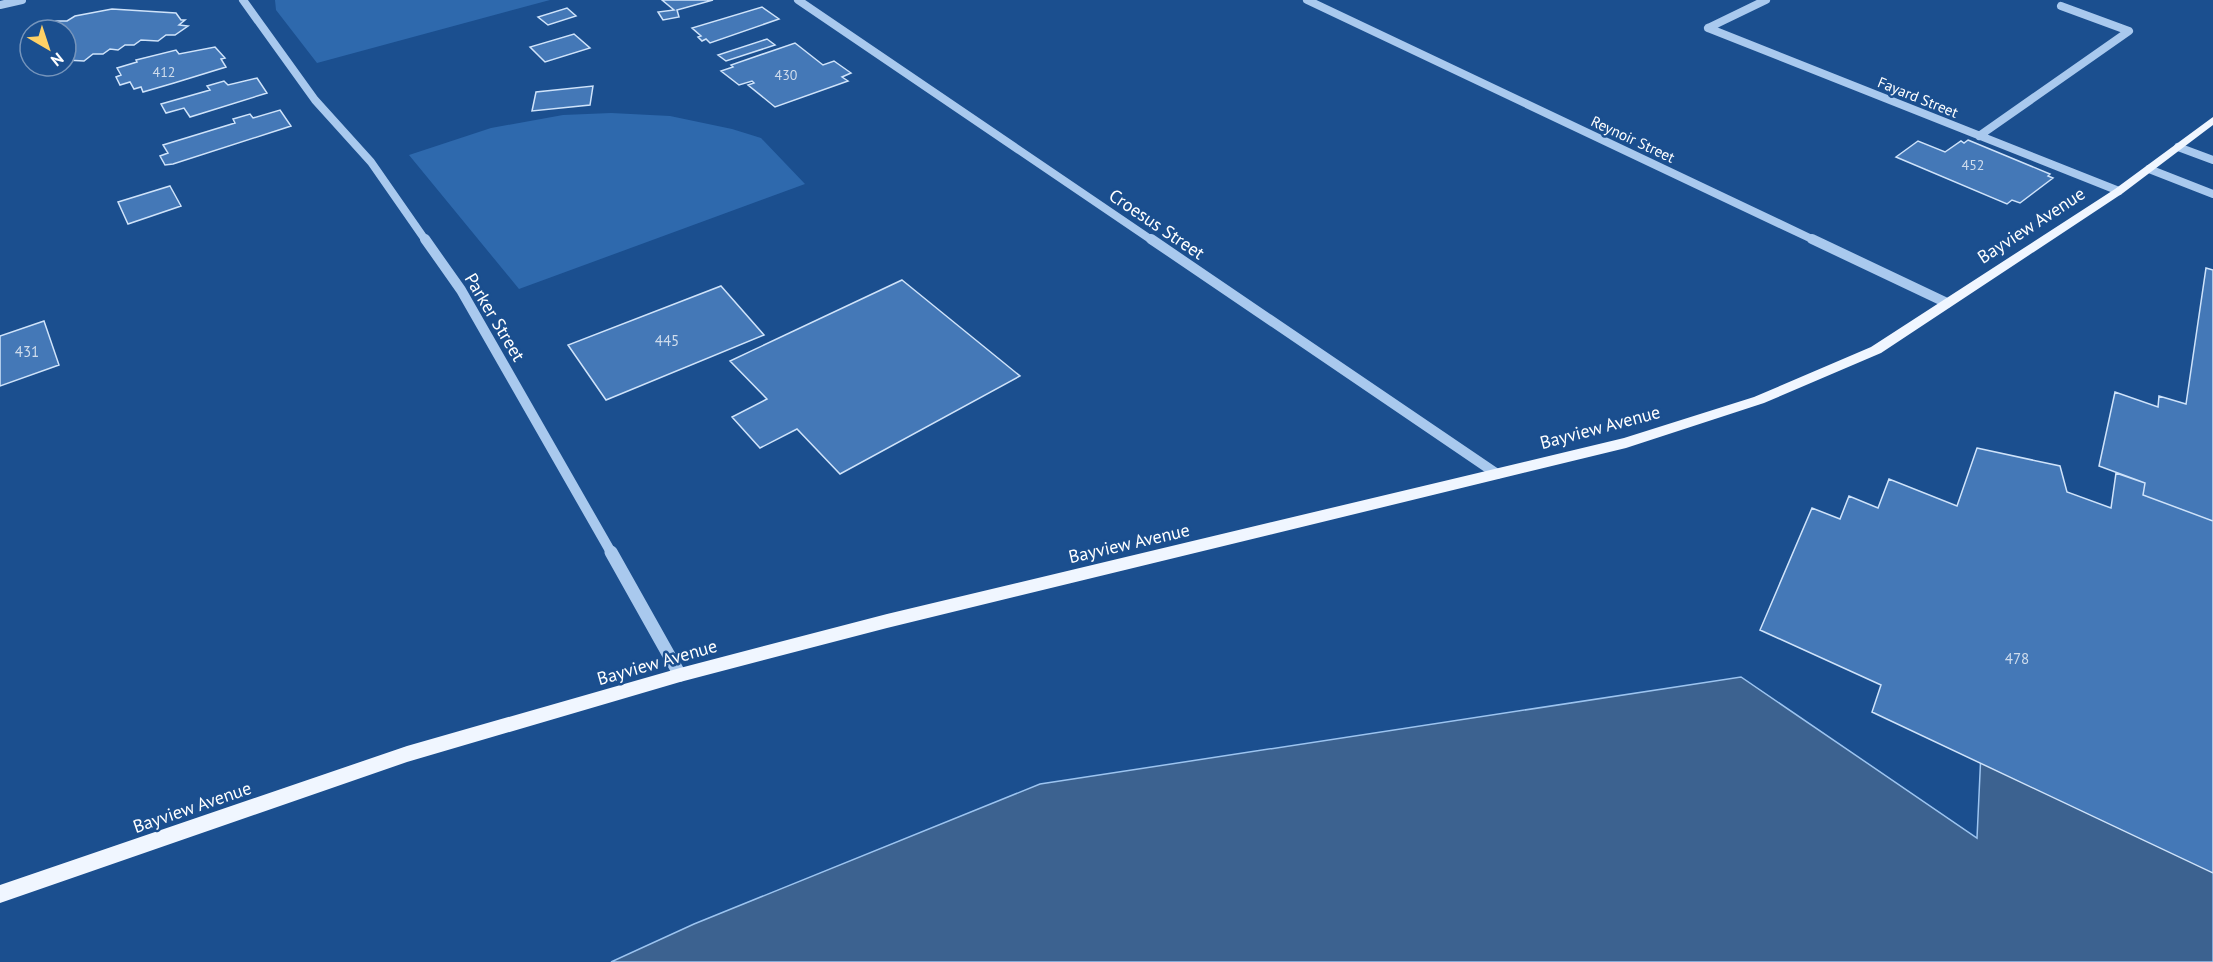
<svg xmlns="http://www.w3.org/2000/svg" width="2213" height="962" viewBox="0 0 2213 962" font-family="'PT Sans',sans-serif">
<rect width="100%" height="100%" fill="#1b4f8f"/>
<path fill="#2e69ad" d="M275 0H550L317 63 276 10Z
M611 113 670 116 732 129 761 138 805 184 519 289 409 155 491 128 563 115Z"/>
<path fill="#3c6290" stroke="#9cc4f0" stroke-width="1.5" d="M2213 608V962H611L694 924 1040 784 1741 677 1977 838 1981 752Z"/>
<path fill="#4478b7" stroke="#cfe3fa" stroke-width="1.5" d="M662 0H713L677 10 679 17 663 20 658 12 674 10Z
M762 7 779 19 710 43 706 39 702 41 698 37 701 36 692 28Z
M567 8 576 16 548 25 538 17Z
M112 9 176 13 181 20H185L179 25 188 26 175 35H166L158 41 141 40 134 45H125L118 50 110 49 103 54H93L84 61 66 60V30H42L56 21H67L75 16Z
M574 34 590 48 545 62 530 47Z
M767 39 775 45 726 61 718 55Z
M795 43 823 65 834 61 851 73 842 77 848 81 775 107 748 85 754 83 752 81 739 85 721 71 733 67 731 65Z
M215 47 225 58 221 59 226 67 174 83 143 92 141 87 134 89 130 82 120 85 116 77 121 75 117 68 137 62 136 60 176 50 179 54Z
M257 78 267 93 190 117 184 108 166 113 161 104 210 90 207 86 224 81 228 85Z
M593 86 590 105 532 111 536 92Z
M280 110 291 126 173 164 165 165 160 156 168 153 163 145 235 123 233 119 250 114 253 118Z
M1968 140 2050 174 2048 176 2053 178 2020 203 2012 200 2007 204 1896 157 1918 141 1945 152 1961 141 1964 143Z
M170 186 181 206 128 224 118 202Z
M2206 268 2213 270V521L2143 495 2145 483 2099 466 2115 392 2158 407 2159 396 2186 404Z
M902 280 1020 376 840 474 797 429 760 448 732 417 767 399 730 361Z
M721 286 764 335 606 400 568 345Z
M44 321 59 365 0 386V336Z
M1977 448 2060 466 2067 492 2111 508 2116 473 2145 483 2143 495 2213 521V873L1872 712 1881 685 1760 630 1812 508 1840 519 1849 496 1878 508 1889 479 1957 506Z"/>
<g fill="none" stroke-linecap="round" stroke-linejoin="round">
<path stroke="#a9c9ee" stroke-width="8" d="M243 0 315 100 371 162 426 241
M798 0 1153 241
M1307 0 1816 241
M0 5 22 0
M1708 28 2119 191
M1708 28 1766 0
M1979 136 2129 31 2061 6
M2178 147 2213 160
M2149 169 2213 194"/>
<path stroke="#a9c9ee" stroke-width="10" d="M425 239 461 290 612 554
M1151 239 1497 474
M1812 239 1947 303"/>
<path stroke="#a9c9ee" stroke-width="13" d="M611 552 680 675"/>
<path fill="#f0f6ff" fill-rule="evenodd" d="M2213 117V125L2123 193 1881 353 1764 403 1626 448 887 628 680 682 407 762 0 903V885L407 746 680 668 887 614 1624 438 1754 397 1871 347 2115 189Z"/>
</g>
<g text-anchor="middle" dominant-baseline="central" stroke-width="5" stroke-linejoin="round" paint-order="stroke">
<g font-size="14" fill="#d0dded">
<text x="164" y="72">412</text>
<text x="786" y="75">430</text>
<text x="1973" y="165">452</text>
</g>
<g font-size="15" fill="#fff" stroke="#1b4f8f">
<text transform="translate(1918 97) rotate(22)">Fayard Street</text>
<text transform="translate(1633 139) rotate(25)">Reynoir Street</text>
</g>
<g font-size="15" fill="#d0dded">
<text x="667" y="340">445</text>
<text x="27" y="351">431</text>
<text x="2017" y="658">478</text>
</g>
<g font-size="18" fill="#fff" stroke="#1b4f8f">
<text transform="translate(1157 224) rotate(34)">Croesus Street</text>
<text transform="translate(2031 225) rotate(-33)">Bayview Avenue</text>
<text transform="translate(495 317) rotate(59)">Parker Street</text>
<text transform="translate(1600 427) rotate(-15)">Bayview Avenue</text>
<text transform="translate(1129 543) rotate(-13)">Bayview Avenue</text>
<text transform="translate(657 662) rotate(-16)">Bayview Avenue</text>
<text transform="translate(192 807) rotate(-19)">Bayview Avenue</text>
</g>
</g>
<g transform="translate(48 48) rotate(141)"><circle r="28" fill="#1b4f8f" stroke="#7695bc" stroke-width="1.5"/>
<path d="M0-4.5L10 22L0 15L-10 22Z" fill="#ffd166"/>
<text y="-9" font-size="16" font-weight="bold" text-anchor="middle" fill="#ffffff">N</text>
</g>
</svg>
